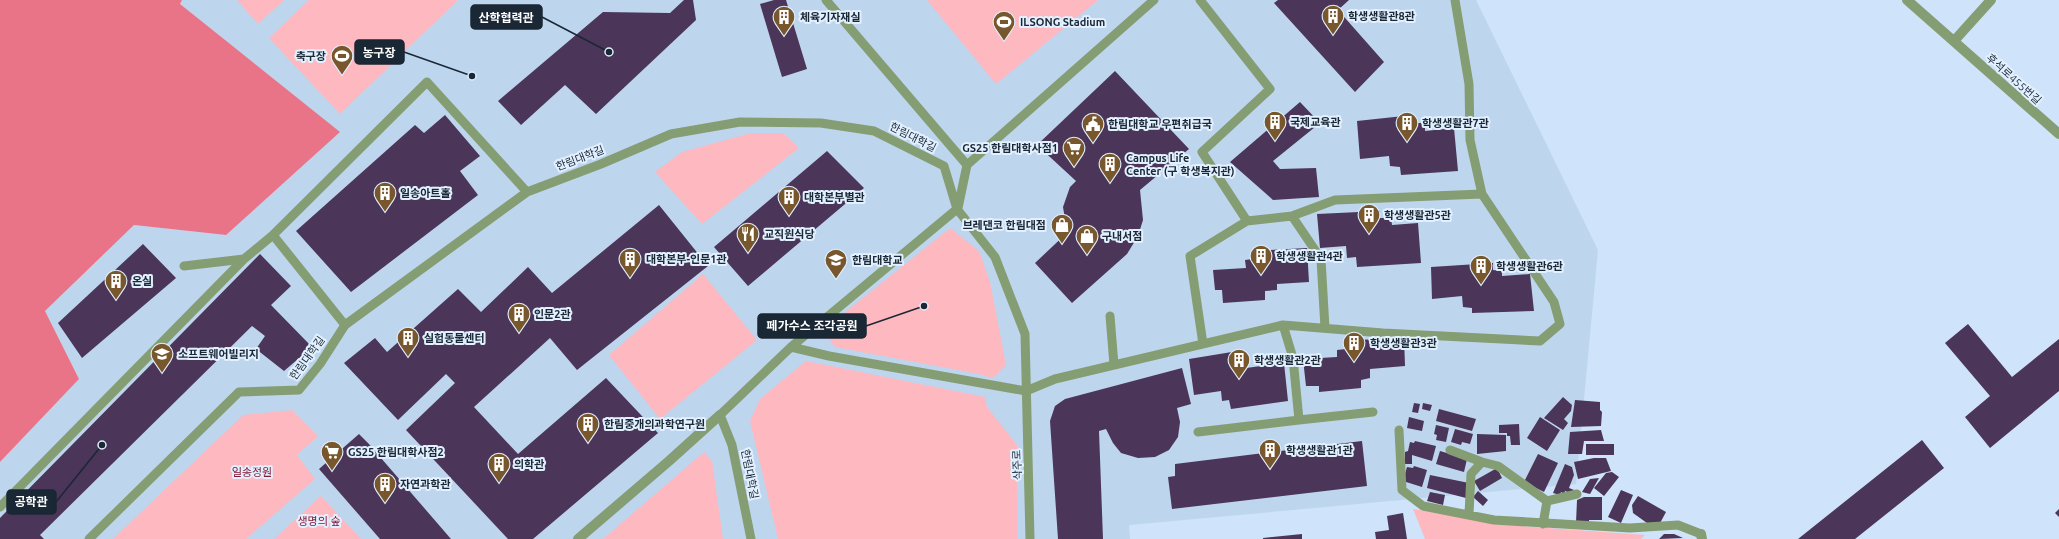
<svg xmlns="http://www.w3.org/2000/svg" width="2059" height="539" viewBox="0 0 2059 539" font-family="Ubuntu,'Noto Sans KR',sans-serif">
<rect width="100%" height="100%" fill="#cfe3fa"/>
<path fill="#bed5ee" d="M182 0H1476L1598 250 1576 484 1129 525 1130 539H0V462L79 379 45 311 134 225 226 235 180 4Z"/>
<path fill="#feb8bf" d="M237 0H284L258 24Z
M309 0H458L340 114 269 38Z
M927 0H1098L996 84Z
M751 133H783L799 148 702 224 655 172 682 152Z
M950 228 979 251 990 282 1006 365 993 378 979 374 835 347 823 330Z
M703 274 757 340 660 419 609 355Z
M806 361 985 397 987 407 1017 445V539H778L750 421 760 399Z
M292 410 318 436 297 455 315 479 246 539H113L243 415Z
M704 452 712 461 723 539H603Z
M321 496 361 539H274Z
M1413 509 1521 526 1645 535 1641 539H1425Z"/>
<path fill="#ea7487" d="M0 0H182L180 4 340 132 226 235 134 225 45 311 79 379 0 462Z"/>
<path fill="#4b3558" d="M684 0H693L696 20 596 114 565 85 521 125 498 101 603 12 670 13Z
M774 0H786L807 69 782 77 760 4Z
M1278 0H1349L1338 10 1384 62 1355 92 1274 3Z
M1115 71 1189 149 1140 190 1143 220 1138 236 1127 254 1072 303 1035 263 1071 229 1065 219 1063 207 1070 187 1076 181 1037 145Z
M1300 102 1320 123 1273 161 1280 169 1316 168 1319 197 1273 200 1230 162Z
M445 115 480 156 460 171 478 195 351 292 296 231 415 125 424 133Z
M1413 115 1414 123H1425V131L1454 128 1458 171 1401 175 1400 167 1390 166 1389 156 1360 159 1357 121Z
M827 151 864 188 748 286 714 247Z
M659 205 708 266 577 370 550 338 474 407 518 454 606 378 658 433 533 539H508L406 430 455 383 446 374 398 420 344 363 375 338 387 352 458 289 481 312 528 267 552 293Z
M1380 211V218H1391L1392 225 1418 223 1421 263 1357 267 1356 257 1347 258 1346 246 1320 248 1317 214Z
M143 244 176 278 82 358 58 323Z
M1307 248 1309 282 1277 284V290L1265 291V300L1223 303 1222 290H1215L1213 270 1246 268 1245 260 1253 259V251Z
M260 254 291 286 271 305 312 347 284 371 256 349 265 336 252 326 40 535 44 539H0V518Z
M1493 263V270L1502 271V276L1530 274 1534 311 1472 313V308L1463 307 1462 296 1432 299 1431 267Z
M1968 324 2012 377 2059 339V391L1990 448 1965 417 1990 396 1945 343Z
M1404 337 1405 366 1370 369V378L1361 380V388L1319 392V386H1306L1303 359 1337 357V350L1346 349V341Z
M1244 350 1246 368 1284 363 1288 401 1231 409 1229 400 1222 401 1221 391 1194 395 1189 359Z
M1182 368 1191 404 1177 408 1180 422 1178 437 1169 450 1155 457 1138 458 1121 453 1113 443 1106 429 1099 431 1103 539H1058L1050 421 1055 406 1065 399Z
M1563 397 1572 405 1571 411 1564 419 1568 423 1563 430 1544 418Z
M1575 400 1600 402V410L1602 412 1601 426 1571 427Z
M1414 403 1420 404 1418 413 1412 412Z
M1423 403 1432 405 1430 411 1422 409Z
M1439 409 1476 419 1472 431 1436 421Z
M1409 417 1424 421 1422 431 1407 428Z
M1540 417 1560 430 1547 451 1527 438Z
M1519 424 1520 445H1511L1510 436H1507V433H1499V425Z
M1436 425 1449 428 1446 442 1436 440 1437 435 1434 434Z
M1455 429 1473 434 1470 444 1462 442 1461 445 1451 442Z
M1601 430 1604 441H1584L1582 454H1568L1570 432Z
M359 434 368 443 451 539H380L319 469Z
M1477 434 1506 435V451L1477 454Z
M1922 440 1944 468 1855 539H1798Z
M1362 441 1367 486 1172 509 1168 477 1175 476V464Z
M1415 441 1436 446 1432 461 1412 455V464H1405V452L1408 451 1410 442 1414 443Z
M1586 444H1614V455H1586Z
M1440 451 1467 459 1464 472 1436 464Z
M1538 454 1558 463 1544 492 1524 482Z
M1594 458H1606L1611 471 1578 479 1574 462Z
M1565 464 1572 467 1574 475 1569 488 1574 490 1573 494 1565 491 1564 494 1561 492 1560 495 1553 493Z
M1414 466 1427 470 1422 487 1403 481 1407 467 1413 468Z
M1497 468 1502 478 1480 491 1474 481Z
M1612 472 1619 477 1604 496 1594 488 1606 473Z
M1430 475 1469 483 1466 498 1427 488Z
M1599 478 1590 494 1582 492 1590 479Z
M1621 490 1633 495 1621 523 1608 517Z
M1478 491 1488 500 1483 506 1473 497Z
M1430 492 1445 495 1443 505 1427 501Z
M1638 496 1666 512 1659 525 1647 523 1633 513 1632 505Z
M1584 497H1602V520H1589V523H1576L1577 500Z
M2059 509V517L2055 513Z
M1403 513 1407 539H1376L1375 532 1389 530 1387 516Z
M1302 534V539H1263V538Z
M1664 534H1674L1683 538 1659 539Z"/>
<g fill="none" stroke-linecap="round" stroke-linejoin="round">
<path stroke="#859d73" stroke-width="9" d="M826 0 967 165
M1200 0 1270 89 1202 152 1247 221 1190 256 1203 344
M958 208 967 165 1154 0
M1292 216 1321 259 1325 328
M1247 221 1292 216 1335 200 1482 194
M273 235 427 82 527 192
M184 266 244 259
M1110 316 1114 365
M791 347 829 356 1026 391 1055 379 1283 325 1383 333 1540 341 1560 324 1554 302 1482 194 1470 140 1469 84 1455 0
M1299 420 1373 412
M1399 430 1402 490 1423 506 1494 520 1630 528 1678 525 1701 534
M1198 432 1299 420 1293 358 1283 325
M1450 450 1482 462 1498 466 1547 501 1577 494
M0 507 244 259 273 235 345 325
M1469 514 1471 474 1482 462
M1543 524 1547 501
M89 539 239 392 299 390 320 364 345 325 527 192 601 164 671 134 740 122 821 123 874 131 944 166 957 209 995 257 1025 334 1030 539
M751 539 732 445 720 415 791 347 957 209"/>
<path stroke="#859d73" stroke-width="10" d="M578 539 669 461 720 415"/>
<path stroke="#859d73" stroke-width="10" d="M1907 0 2059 134
M1954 41 1991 0
M1701 534 1702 539"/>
</g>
<defs>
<g id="building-pin" transform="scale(1.15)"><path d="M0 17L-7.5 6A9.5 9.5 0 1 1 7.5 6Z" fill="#78572d" stroke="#e2f0ff"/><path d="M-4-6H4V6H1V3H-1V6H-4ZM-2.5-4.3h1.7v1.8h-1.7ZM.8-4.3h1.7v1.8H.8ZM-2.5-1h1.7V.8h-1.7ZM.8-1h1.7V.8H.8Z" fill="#fff"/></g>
<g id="stadium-pin" transform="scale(1.15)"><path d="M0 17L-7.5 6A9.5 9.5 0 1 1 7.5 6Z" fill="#78572d" stroke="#e2f0ff"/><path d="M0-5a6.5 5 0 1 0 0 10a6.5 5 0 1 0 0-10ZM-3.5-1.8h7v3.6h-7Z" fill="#fff"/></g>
<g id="civic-pin" transform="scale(1.15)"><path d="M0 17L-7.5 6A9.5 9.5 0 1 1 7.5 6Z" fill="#78572d" stroke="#e2f0ff"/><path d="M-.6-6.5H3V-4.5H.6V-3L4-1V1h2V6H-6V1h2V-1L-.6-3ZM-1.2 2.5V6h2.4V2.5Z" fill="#fff"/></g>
<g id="supermarket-pin" transform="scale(1.15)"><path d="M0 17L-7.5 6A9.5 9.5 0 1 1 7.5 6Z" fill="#78572d" stroke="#e2f0ff"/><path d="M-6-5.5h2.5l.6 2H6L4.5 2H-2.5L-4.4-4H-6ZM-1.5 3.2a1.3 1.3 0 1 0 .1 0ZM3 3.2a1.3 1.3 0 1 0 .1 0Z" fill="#fff"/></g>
<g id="shop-pin" transform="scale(1.15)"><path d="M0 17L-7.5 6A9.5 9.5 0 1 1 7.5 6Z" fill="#78572d" stroke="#e2f0ff"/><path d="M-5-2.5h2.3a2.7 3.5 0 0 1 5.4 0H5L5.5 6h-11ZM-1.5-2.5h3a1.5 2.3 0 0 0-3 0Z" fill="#fff"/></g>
<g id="restaurant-pin" transform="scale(1.15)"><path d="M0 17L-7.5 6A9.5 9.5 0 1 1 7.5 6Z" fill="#78572d" stroke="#e2f0ff"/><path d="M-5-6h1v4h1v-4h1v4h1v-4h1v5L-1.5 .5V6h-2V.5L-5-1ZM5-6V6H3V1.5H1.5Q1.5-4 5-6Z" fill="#fff"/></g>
<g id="university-pin" transform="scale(1.15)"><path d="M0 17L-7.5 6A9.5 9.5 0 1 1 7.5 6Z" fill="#78572d" stroke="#e2f0ff"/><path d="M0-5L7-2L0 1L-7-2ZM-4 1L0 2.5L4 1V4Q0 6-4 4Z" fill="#fff"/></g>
</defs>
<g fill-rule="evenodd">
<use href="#building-pin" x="1333" y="16"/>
<use href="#building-pin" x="784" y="17"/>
<use href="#stadium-pin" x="1004" y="22"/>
<use href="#stadium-pin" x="342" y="56"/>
<use href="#building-pin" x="1275" y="122"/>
<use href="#building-pin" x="1407" y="123"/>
<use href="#civic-pin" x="1093" y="124"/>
<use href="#supermarket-pin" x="1074" y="148"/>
<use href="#building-pin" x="1110" y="164"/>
<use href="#building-pin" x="385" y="193"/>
<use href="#building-pin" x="789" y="197"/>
<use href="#building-pin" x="1369" y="215"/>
<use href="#shop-pin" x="1062" y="225"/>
<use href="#restaurant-pin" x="748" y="234"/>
<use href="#shop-pin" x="1087" y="236"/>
<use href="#building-pin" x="1261" y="256"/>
<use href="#building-pin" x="630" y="259"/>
<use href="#university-pin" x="836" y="260"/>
<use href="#building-pin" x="1481" y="266"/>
<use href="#building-pin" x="116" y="281"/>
<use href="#building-pin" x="519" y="314"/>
<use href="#building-pin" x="408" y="338"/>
<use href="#building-pin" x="1354" y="343"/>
<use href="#university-pin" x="162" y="354"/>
<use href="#building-pin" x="1239" y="360"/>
<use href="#building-pin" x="588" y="424"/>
<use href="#building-pin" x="1270" y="450"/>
<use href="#supermarket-pin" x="332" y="452"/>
<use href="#building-pin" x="499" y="464"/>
<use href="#building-pin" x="385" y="484"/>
</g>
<g text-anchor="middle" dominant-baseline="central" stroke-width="4" stroke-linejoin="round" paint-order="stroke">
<g font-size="11" font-weight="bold" fill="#1a2735" stroke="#e2f0ff" text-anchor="start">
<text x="1348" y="16">학생생활관8관</text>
<text x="800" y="17">체육기자재실</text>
<text x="1020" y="22">ILSONG Stadium</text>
<text x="326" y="56" text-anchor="end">축구장</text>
<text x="1290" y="122">국제교육관</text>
<text x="1422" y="123">학생생활관7관</text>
<text x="1108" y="124">한림대학교 우편취급국</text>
<text x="1058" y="148" text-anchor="end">GS25 한림대학사점1</text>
<text x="1126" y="158">Campus Life<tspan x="1126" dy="13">Center (구 학생복지관)</tspan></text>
<text x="400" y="193">일송아트홀</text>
<text x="804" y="197">대학본부별관</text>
<text x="1384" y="215">학생생활관5관</text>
<text x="1046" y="225" text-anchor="end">브레댄코 한림대점</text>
<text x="764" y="234">교직원식당</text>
<text x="1102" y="236">구내서점</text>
<text x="1276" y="256">학생생활관4관</text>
<text x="646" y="259">대학본부-인문1관</text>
<text x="852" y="260">한림대학교</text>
<text x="1496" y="266">학생생활관6관</text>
<text x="132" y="281">온실</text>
<text x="534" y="314">인문2관</text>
<text x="424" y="338">실험동물센터</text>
<text x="1370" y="343">학생생활관3관</text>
<text x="178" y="354">소프트웨어빌리지</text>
<text x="1254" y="360">학생생활관2관</text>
<text x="604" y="424">한림중개의과학연구원</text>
<text x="1286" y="450">학생생활관1관</text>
<text x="348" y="452">GS25 한림대학사점2</text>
<text x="514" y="464">의학관</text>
<text x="400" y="484">자연과학관</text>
</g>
<g font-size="11" fill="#1a2735" stroke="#e2f0ff">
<text transform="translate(2014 79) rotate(42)">후석로455번길</text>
<text transform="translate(913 137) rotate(27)">한림대학길</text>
<text transform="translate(580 158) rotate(-21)">한림대학길</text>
<text transform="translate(307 358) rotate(-54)">한림대학길</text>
<text transform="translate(1017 465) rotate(-92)">삭주로</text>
<text transform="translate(750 474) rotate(79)">한림대학길</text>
</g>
<g font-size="11" fill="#831934" stroke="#e2f0ff">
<text x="252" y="472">일송정원</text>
<text x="319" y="521">생명의 숲</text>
</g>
</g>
<path fill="none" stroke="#1a2735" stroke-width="1.5" d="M609 52L542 17M472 76L404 52M924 306L866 326M102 445L56 502"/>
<g fill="#1a2735" stroke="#e2f0ff" stroke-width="1.5">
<circle cx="609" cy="52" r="4"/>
<circle cx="472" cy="76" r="4"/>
<circle cx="924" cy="306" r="4"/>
<circle cx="102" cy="445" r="4"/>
</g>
<g fill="#1a2735" stroke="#1a2735" stroke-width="1.5">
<rect x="471" y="5" width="71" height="24" rx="4"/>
<rect x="355" y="40" width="49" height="24" rx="4"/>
<rect x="758" y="314" width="108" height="24" rx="4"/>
<rect x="7" y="490" width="49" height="24" rx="4"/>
</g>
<g font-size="12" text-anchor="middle" font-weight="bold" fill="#fff">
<text x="506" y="22">산학협력관</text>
<text x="379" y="57">농구장</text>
<text x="812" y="330">페가수스 조각공원</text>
<text x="31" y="506">공학관</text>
</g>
</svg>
